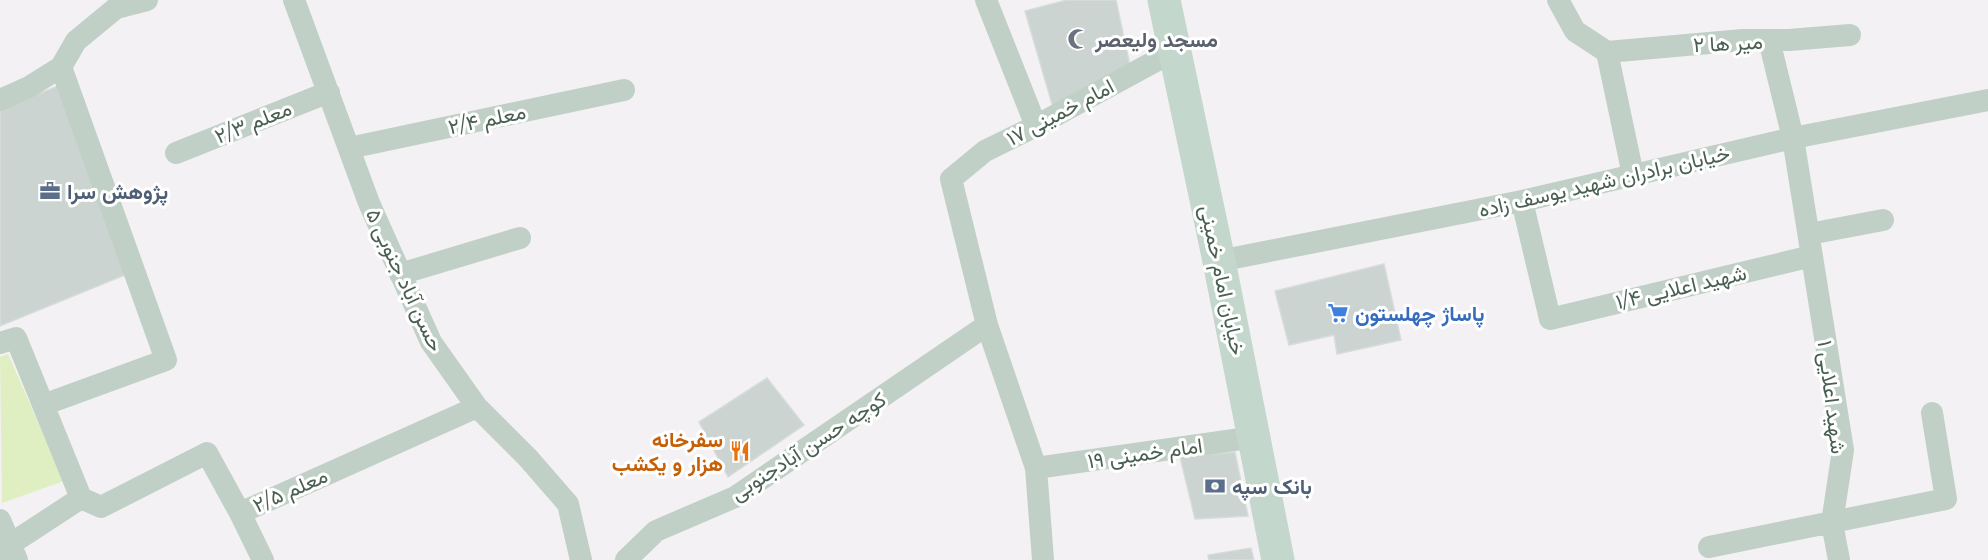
<svg xmlns="http://www.w3.org/2000/svg" width="1988" height="560" viewBox="0 0 1988 560" font-family="Montserrat,Vazirmatn,sans-serif">
<rect width="100%" height="100%" fill="#f3f1f4"/>
<path fill="#e0efc2" d="M8 354 64 481 2 503 0 357Z"/>
<path fill="#cbd4d0" stroke="#d6dcda" stroke-width="1.5" d="M1067 0H1116L1130 66 1054 111 1025 11Z
M60 85 132 272 0 326V110Z
M1384 264 1401 340 1337 354 1334 335 1289 345 1275 291Z
M767 378 804 425 728 477 699 422Z
M1235 452 1248 516 1195 519 1180 457Z
M1251 548 1254 560H1209L1208 555Z"/>
<g fill="none" stroke-linecap="round" stroke-linejoin="round">
<path stroke="#c0d0c7" stroke-width="22" d="M294 0 369 203 431 342 477 407 528 458 568 504 581 560
M986 0 1036 126
M1558 0 1575 31 1607 52
M1769 40 1793 138 1843 450 1832 523 1839 560
M1607 52 1743 40H1789L1850 35
M1607 52 1633 175
M0 100 29 87 61 67 76 41 116 8 147 0
M349 148 624 90
M176 153 329 92
M1522 201 1550 319 1812 256
M1809 234 1883 220
M1219 261 1522 201 1793 138 1988 100
M400 274 520 238
M0 343 16 338 81 498
M43 405 166 360 61 67
M1036 468 1255 437
M240 513 263 560
M0 520 17 560
M1709 547 1946 499 1932 413
M0 551 81 498 101 507 207 453 240 513 477 407
M626 560 656 531 735 497 987 325
M1043 560 1036 468 987 325 951 179 985 151 1036 126 1174 51"/>
<path stroke="#c3d7cc" stroke-width="33" d="M1164 0 1219 261 1278 560"/>
</g>
<defs>
<g id="mosque-bare" transform="scale(1.62)"><path d="M3.5-4.9A6 6 0 1 0 3.5 4.9A5 5 0 1 1 3.5-4.9Z" fill="#6b7280" stroke="#fff" stroke-width="2.5" paint-order="stroke"/></g>
<g id="office-bare" transform="scale(1.62)"><path d="M-6-3h4V-5.5h4V-3h4V5H-6ZM-1-4.5V-3h2v-1.5ZM-6 0V1H6V0Z" fill="#5c6f8a" stroke="#fff" stroke-width="2.5" paint-order="stroke"/></g>
<g id="supermarket-bare" transform="scale(1.62)"><path d="M-6-5.5h2.5l.6 2H6L4.5 2H-2.5L-4.4-4H-6ZM-1.5 3.2a1.3 1.3 0 1 0 .1 0ZM3 3.2a1.3 1.3 0 1 0 .1 0Z" fill="#3f7fe0" stroke="#fff" stroke-width="2.5" paint-order="stroke"/></g>
<g id="restaurant-bare" transform="scale(1.62)"><path d="M-5-6h1v4h1v-4h1v4h1v-4h1v5L-1.5 .5V6h-2V.5L-5-1ZM5-6V6H3V1.5H1.5Q1.5-4 5-6Z" fill="#e8710a" stroke="#fff" stroke-width="2.5" paint-order="stroke"/></g>
<g id="bank-bare" transform="scale(1.62)"><path d="M-6-4H6V4H-6ZM0-2.3a2.3 2.3 0 1 0 0 4.6a2.3 2.3 0 1 0 0-4.6Z" fill="#5c6f8a" stroke="#fff" stroke-width="2.5" paint-order="stroke"/></g>
</defs>
<g fill-rule="evenodd">
<use href="#mosque-bare" x="1078" y="39"/>
<use href="#office-bare" x="50" y="191"/>
<use href="#supermarket-bare" x="1338" y="313"/>
<use href="#restaurant-bare" x="740" y="451"/>
<use href="#bank-bare" x="1215" y="486"/>
</g>
<g text-anchor="middle" dominant-baseline="central" stroke-width="6" stroke-linejoin="round" paint-order="stroke">
<g font-size="21" font-weight="bold" fill="#5b616d" stroke="#fff" text-anchor="start">
<text x="1095" y="39">مسجد ولیعصر</text>
</g>
<g font-size="21" fill="#495f52" stroke="#fff">
<text transform="translate(1728 43) rotate(-3)">میر ها ۲</text>
<text transform="translate(1060 112) rotate(-28)">امام خمینی ۱۷</text>
<text transform="translate(487 119) rotate(-12)">معلم ۲/۴</text>
<text transform="translate(253 122) rotate(-22)">معلم ۲/۳</text>
<text transform="translate(1604 181) rotate(-13)">خیابان برادران شهید یوسف زاده</text>
<text transform="translate(405 280) rotate(65)">حسن آباد جنوبی ۵</text>
<text transform="translate(1223 280) rotate(78)">خیابان امام خمینی</text>
<text transform="translate(1681 287) rotate(-13)">شهید اعلایی ۱/۴</text>
<text transform="translate(1832 397) rotate(83)">شهید اعلایی ۱</text>
<text transform="translate(808 446) rotate(-33)">کوچه حسن آبادجنوبی</text>
<text transform="translate(1145 453) rotate(-8)">امام خمینی ۱۹</text>
<text transform="translate(290 490) rotate(-24)">معلم ۲/۵</text>
</g>
<g font-size="21" font-weight="bold" fill="#4e5e75" stroke="#fff" text-anchor="start">
<text x="67" y="191">پژوهش سرا</text>
<text x="1232" y="486">بانک سپه</text>
</g>
<g font-size="21" font-weight="bold" fill="#366cbe" stroke="#fff" text-anchor="start">
<text x="1355" y="313">پاساژ چهلستون</text>
</g>
<g font-size="21" font-weight="bold" fill="#c56008" stroke="#fff" text-anchor="end">
<text x="723" y="439">سفرخانه<tspan x="723" dy="24">هزار و یکشب</tspan></text>
</g>
</g>
</svg>
